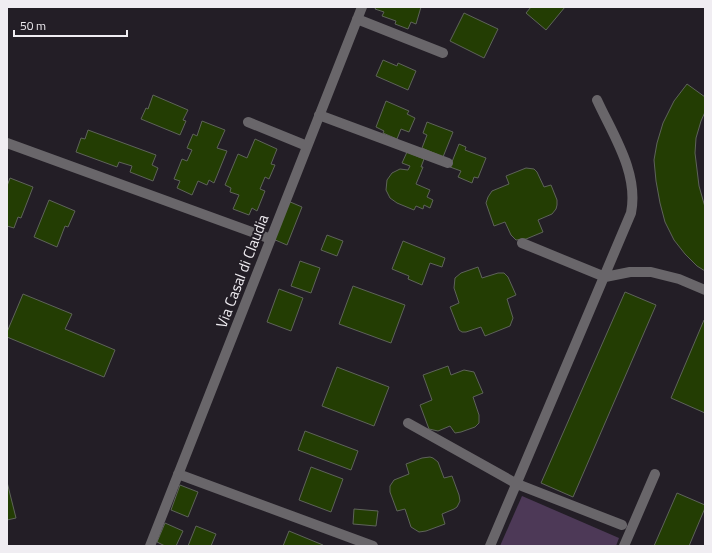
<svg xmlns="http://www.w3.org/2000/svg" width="712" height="553" viewBox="0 0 712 553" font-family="'Titillium Web',sans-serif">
<rect width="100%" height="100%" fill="#231e26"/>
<path fill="#4d3957" d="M522 496 619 538 616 546H500Z"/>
<path fill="#233d03" stroke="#5e635a" d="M376 7H421L416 24 411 22 408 29 395 24 396 21 382 16 384 12 375 9Z
M531 7H565L546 30 526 13Z
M464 13 498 29 484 58 450 41Z
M383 60 397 66 398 63 416 71 408 90 376 76Z
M687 84 705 97V112L701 121 696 138 695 153 699 186 705 207V271L697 266 685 254 674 240 665 222 660 203 656 181 654 160 657 143 663 123 674 101Z
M153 95 188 110 183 120 186 121 180 135 141 119 146 108 148 109Z
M386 101 409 111 407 114 415 118 409 132 401 129 397 139 383 133 384 131 376 127Z
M202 121 225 130 217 148 227 151 214 183 209 180 207 185 198 181 192 195 177 188 180 181 174 179 182 159 187 161 192 150 187 148 193 134 197 136Z
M427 122 453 132 443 157 422 148 427 135 423 133Z
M88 130 156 155 152 165 158 168 153 181 130 172 132 166 119 162 117 167 76 152 81 138 85 139Z
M255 139 277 149 271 164 275 165 269 179 265 177 260 189 265 191 257 211 252 208 249 215 233 209 239 195 230 192 231 188 225 185 238 154 247 158Z
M459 144 466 147 465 150 486 158 478 178 474 177 472 183 458 177 461 171 450 167Z
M407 152 424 159 421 167H423L416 184 430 190 427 197 433 200 430 208 424 205 423 209 416 206 414 210 397 203 390 198 386 190 387 180 392 173 400 169 408 170 410 166 402 163Z
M526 168 534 169 537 172 544 187 551 185 557 200V205L556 209 552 214 538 220 543 232 526 239 516 240 511 235 505 222 494 226 486 203 488 197 492 191 509 184 506 176Z
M10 178 33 187 21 218 18 217 14 228 7 226V186Z
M49 200 75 211 68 227 65 226 57 247 34 237Z
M288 201 302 207 287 245 273 239Z
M327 235 343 241 337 256 321 250Z
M403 241 445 258 442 267 430 263 422 285 408 279 409 276 392 269Z
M300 261 320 268 311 293 291 286Z
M478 267 482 278 498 273H504L508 277 516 295 507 299 513 318 510 326 485 336 481 327 466 332H462L459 330 450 307 459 303 454 288 455 278 461 273Z
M353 286 405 305 391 343 339 324Z
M279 289 303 298 291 331 267 322Z
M625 292 656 305 573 497 541 483Z
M23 294 72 314 65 329 115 350 104 377 7 337V332Z
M704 320 705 321V413L671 398Z
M448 366 451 375 464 370 474 372 483 393 473 397 479 415V423L475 427 461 432 455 433 450 426 438 431 429 429 420 405 432 400 423 375Z
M337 367 389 387 374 426 322 406Z
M305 431 358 451 351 470 298 450Z
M430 457 433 458 438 462 444 478 452 476 459 495 460 501 457 507 454 509 442 514 445 524 426 531 419 532 411 527 405 509 397 511 390 492V486L394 480 409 474 406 464 422 458Z
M311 467 343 479 331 512 299 500Z
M7 482 16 518 7 520Z
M180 485 198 492 188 517 171 510Z
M677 493 705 505V508L689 546H654Z
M354 509 378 511 376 526 353 524Z
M165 523 183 531 176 546H165L157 542Z
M196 526 216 534 211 546H188Z
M289 531 323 545 322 546H283Z"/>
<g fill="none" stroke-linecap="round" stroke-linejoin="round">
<path stroke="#69666a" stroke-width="10" d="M357 19 443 53
M319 115 448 163
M248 122 307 146
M7 143 271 239
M522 243 605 277 630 272H651L679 279 705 290
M408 423 517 484 622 525
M178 474 373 546
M150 546 362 7
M490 546 631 213C639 173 613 135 597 100
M624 546 655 474"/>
</g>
<g text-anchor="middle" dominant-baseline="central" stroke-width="4" stroke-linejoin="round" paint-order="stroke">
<g font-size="15" fill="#f0edf2" stroke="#231e26">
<text transform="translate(242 271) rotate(-69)">Via Casal di Claudia</text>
</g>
</g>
<rect width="712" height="553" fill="none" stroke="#f0edf2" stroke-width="16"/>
<path d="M14 30v6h113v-6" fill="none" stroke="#f0edf2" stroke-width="2"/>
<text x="20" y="30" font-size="12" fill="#f0edf2" stroke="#231e26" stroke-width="3" paint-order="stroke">50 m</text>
</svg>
